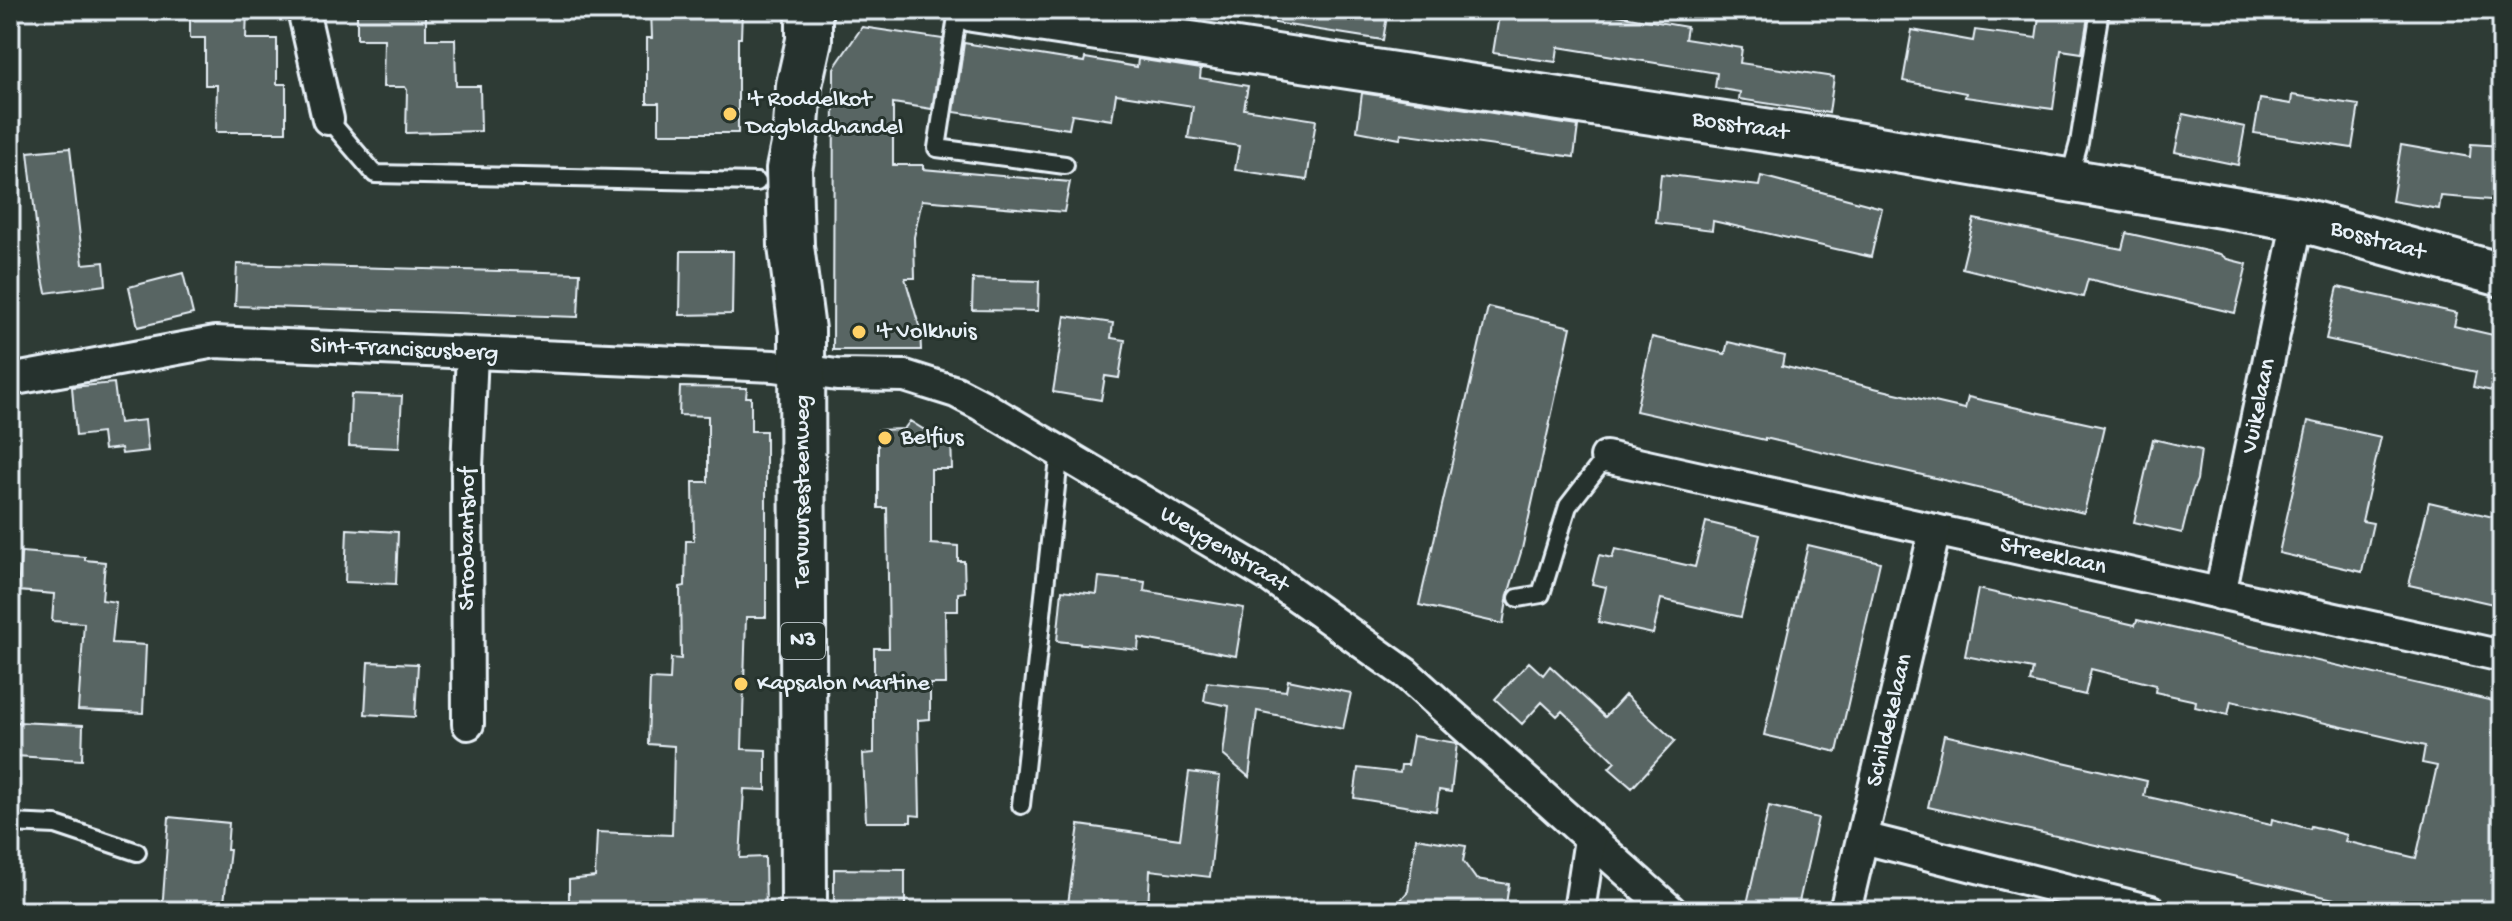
<svg xmlns="http://www.w3.org/2000/svg" width="2512" height="921" viewBox="0 0 2512 921" font-family="'Gochi Hand',sans-serif">
<rect width="100%" height="100%" fill="#2e3b35"/>
<filter id="ink" filterUnits="userSpaceOnUse"><feTurbulence type="fractalNoise" baseFrequency=".0125" numOctaves="2"/><feDisplacementMap in="SourceGraphic" scale="16" xChannelSelector="R" yChannelSelector="G"/><feConvolveMatrix kernelMatrix="1 2 1 2 8 2 1 2 1" color-interpolation-filters="sRGB"/></filter>
<g filter="url(#ink)">
<path fill="#596563" stroke="#e8f1f8" stroke-width="2" d="M190 10H247L246 39H277V84H286V132H216L217 85H205V38H190Z
M357 10H426V39H455L456 86H480L481 131 406 133 407 90 405 87H383L384 39H357Z
M651 10H742L741 38H738V133H659V103H647V38H652Z
M1276 10H1388L1383 40 1275 23Z
M1500 10H1554L1587 15 1588 10 1687 27 1685 39 1742 48 1740 63 1834 77 1829 113 1739 99 1740 92 1715 88 1717 73 1558 47 1556 62 1493 53Z
M2040 10H2089L2082 53 2061 50 2053 109 1965 97 1966 93 1903 81 1912 30 1973 41 1975 30 2036 38Z
M862 27 943 39 932 109 893 103V165H923V169L1070 182 1064 212 922 200 914 237 915 278H905L920 329 921 350H833L834 68Z
M964 43 1084 62 1085 58 1137 67 1138 59 1201 69 1200 78 1248 86 1244 109 1316 120 1307 180 1235 170 1239 146 1188 138 1193 106 1116 94 1112 120 1072 114 1069 129 954 112Z
M1362 93 1578 126 1574 157 1401 133 1400 139 1357 131Z
M2292 95 2359 105 2352 148 2254 133 2260 99 2291 104Z
M2183 114 2245 127 2238 165 2175 152Z
M2471 144 2502 146V201L2441 196 2439 209 2392 201 2401 145 2470 157Z
M70 148 83 264 104 262 106 285 46 293 41 268 28 152Z
M1661 174 1759 186 1761 176 1882 208 1871 257 1713 221 1712 230 1656 223Z
M1974 219 2122 249 2126 233 2220 254 2227 259 2247 264 2235 313 2088 279 2083 297 1962 268Z
M681 251H733L732 314 680 315Z
M237 264 580 273 578 317 235 306Z
M183 273 193 314 138 327 129 287Z
M973 279 1039 281 1038 311 972 310Z
M2338 287 2457 313 2454 326 2502 337V393L2473 387 2476 372 2326 339Z
M1488 307 1571 327 1522 549 1508 595 1503 624 1419 605Z
M1065 316 1113 323 1111 338 1125 340 1119 378 1105 376 1101 400 1053 392Z
M1652 337 1725 354 1728 342 1784 355 1782 366 1891 392 1965 409 1968 397 2104 427 2084 513 1765 438V440L1636 411Z
M114 383 119 423 145 420 148 451 122 454 121 448 104 450 102 433 76 436 72 387Z
M680 387 747 388 746 397H751V431H766V617H746L742 749 766 750V790L744 789 740 858 765 857 766 911H569V880L595 877 597 832 672 835 674 746 648 744 650 679 670 680 671 658 681 659 680 587 685 586 686 541H694L693 482H708V416L679 415Z
M351 394 402 396 399 448 349 446Z
M910 421 923 429 951 437 952 469H931V544L958 546V561H964L965 592 958 593V611H945L946 684H930V719L918 720 920 816 911 815V822H866L863 754 874 753V648H889L887 508H878V430L904 429Z
M2308 421 2381 437 2362 521 2373 523 2362 572 2279 553Z
M2153 439 2201 450 2197 480 2192 492 2182 533 2134 522Z
M2429 502 2502 519V606L2409 585Z
M1706 522 1760 535 1741 617 1661 599 1653 634 1598 622 1606 587 1592 584 1599 555 1612 558 1615 549 1695 567Z
M347 529 398 532 396 584 345 582Z
M1808 545 1880 562 1837 752 1764 735Z
M21 552 85 557V560L105 562 102 600 116 602 112 643 146 645 143 713 78 710 84 623 52 621 54 594 18 591Z
M1099 577 1145 582 1144 591 1244 608 1236 656 1139 638 1138 650 1057 641 1062 590 1097 594Z
M1978 589 2135 625 2137 620 2502 703V760L2493 800 2502 803V885L2496 911H2387L1928 807 1944 735 2147 781 2144 796 2271 825 2272 819 2310 829 2311 826 2347 835 2345 841 2416 858 2437 766 2422 763 2425 746 2231 701 2228 715 2195 707 2196 701 2155 692 2156 685 2091 669 2085 695 2030 682 2033 669 1965 656Z
M368 662 418 664 415 717 365 714Z
M1529 662 1543 675 1550 666 1605 717 1625 695 1675 741 1632 788 1609 768 1615 762 1562 711 1557 716 1542 702 1522 724 1495 699Z
M1288 680 1351 693 1343 729 1257 711 1249 777 1223 755 1229 706 1204 701 1207 682 1286 691Z
M16 722 83 725 82 760 15 756Z
M1413 736 1457 743 1451 792 1439 790 1436 811 1354 798 1358 768 1400 773 1401 765H1408Z
M1189 772 1220 776 1210 877 1150 870 1148 911H1067L1079 825 1180 839Z
M1769 806 1818 818 1797 911H1780L1747 904Z
M169 817 229 823 227 850H230L223 911H162Z
M1416 838 1466 846 1463 861 1476 879 1509 884 1505 911H1392L1408 891Z
M834 869 905 870V911H834Z"/>
<g fill="none" stroke-linecap="round" stroke-linejoin="round">
<g stroke="#e8f1f8" stroke-width="22">
<path id="lane" d="M958 10 937 148 1065 165
M1157 37 1161 10
M328 119 375 174 757 182
M2069 180 2079 143 2100 10
M1518 598 1541 594 1568 506 1606 457
M1021 805 1060 450
M10 823 56 825 137 852"/>
</g>
<g stroke="#e8f1f8" stroke-width="36">
<g id="street">
<path d="M303 10 328 119"/>
<path id="s1" d="M10 380 215 342 774 366 837 375 905 376 956 392 981 405 1269 576 1405 673 1671 911"/>
<path id="s2" d="M1606 457 2502 656"/>
<path id="s3" d="M2220 594 2298 219"/>
<path d="M468 724 467 467 472 353"/>
<path d="M1863 838 2151 911"/>
<path d="M1579 911 1590 839"/>
<path id="s4" d="M1845 911 1935 530"/>
</g>
</g>
<g stroke="#e8f1f8" stroke-width="48">
<g id="secondary">
<path id="s5" d="M973 10 1837 141 2298 219 2502 275"/>
</g>
</g>
<g stroke="#e8f1f8" stroke-width="50">
<path id="primary" d="M804 911 802 330 791 246 789 169 795 140 799 85 809 40V10"/>
</g>
<use href="#lane" stroke="#26332d" stroke-width="16"/>
<use href="#street" stroke="#26332d" stroke-width="30"/>
<use href="#secondary" stroke="#26332d" stroke-width="42"/>
<use href="#primary" stroke="#26332d" stroke-width="44"/>
</g>
</g>
<g fill="#ffd166" stroke="#26332d" stroke-width="3">
<circle cx="730" cy="114" r="8"/>
<circle cx="859" cy="332" r="8"/>
<circle cx="885" cy="438" r="8"/>
<circle cx="741" cy="684" r="8"/>
</g>
<g text-anchor="middle" dominant-baseline="central" stroke-width="6" stroke-linejoin="round" paint-order="stroke">
<rect fill="#26332d" stroke="#aeb8bb" stroke-width="2" x="781" y="623" width="44" height="36" rx="6"/>
<g font-size="22" font-weight="bold" fill="#e8f1f8">
<text x="803" y="641">N3</text>
</g>
<g font-size="24" fill="#e8f1f8" stroke="#26332d" text-anchor="start">
<text x="746" y="100">'t Roddelkot<tspan x="746" dy="28">Dagbladhandel</tspan></text>
<text x="875" y="332">'t Volkhuis</text>
<text x="901" y="438">Belfius</text>
<text x="757" y="684">Kapsalon Martine</text>
</g>
<g font-size="24" fill="#e8f1f8" stroke="#26332d">
<text stroke="none"><textPath href="#s5" startOffset="776">Bosstraat</textPath></text>
<text stroke="none"><textPath href="#s5" startOffset="1424">Bosstraat</textPath></text>
<text stroke="none"><textPath href="#s1" startOffset="398">Sint-Franciscusberg</textPath></text>
<text stroke="none"><textPath href="#s3" startOffset="192">Vuikelaan</textPath></text>
<text transform="translate(803 491) rotate(-90)">Tervuursesteenweg</text>
<text transform="translate(468 539) rotate(-90)">Stroobantshof</text>
<text stroke="none"><textPath href="#s1" startOffset="1264">Weygenstraat</textPath></text>
<text stroke="none"><textPath href="#s2" startOffset="458">Streeklaan</textPath></text>
<text stroke="none"><textPath href="#s4" startOffset="196">Schildekelaan</textPath></text>
</g>
</g>
<rect width="2512" height="921" fill="none" stroke="#26332d" stroke-width="40"/>
<rect x="20" y="20" width="2472" height="881" fill="none" stroke="#e8f1f8" stroke-width="3" filter="url(#ink)"/>
</svg>
